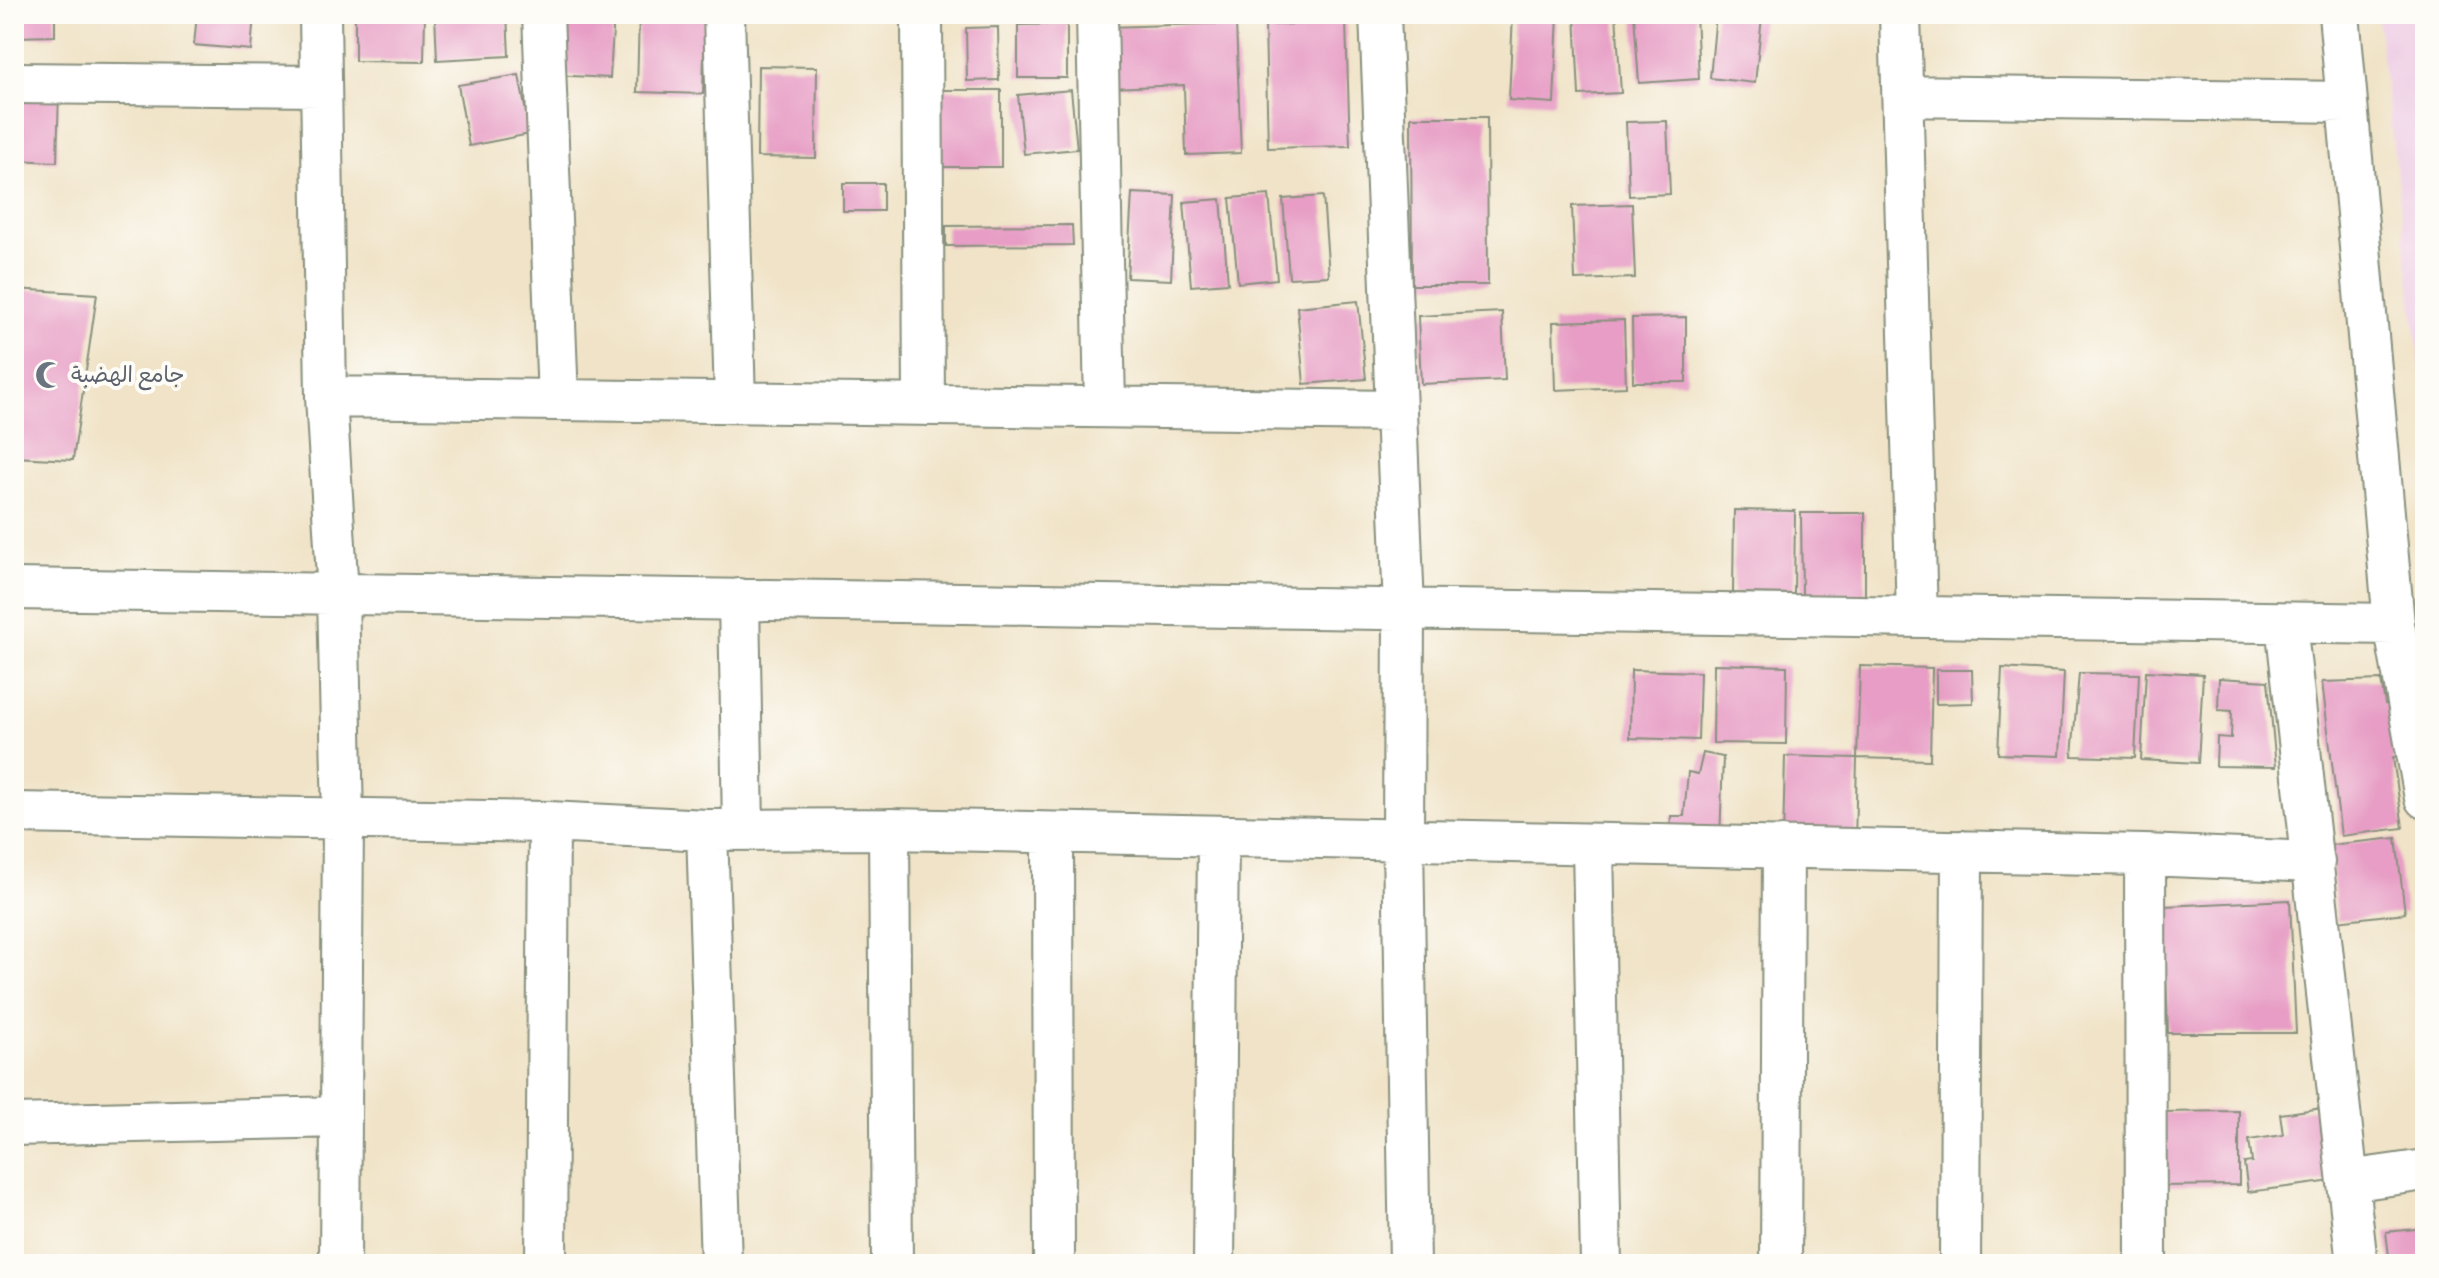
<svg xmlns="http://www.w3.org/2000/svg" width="2439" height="1278" viewBox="0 0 2439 1278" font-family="Pangolin,'Playpen Sans Arabic',sans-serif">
<rect width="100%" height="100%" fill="#fdfcf7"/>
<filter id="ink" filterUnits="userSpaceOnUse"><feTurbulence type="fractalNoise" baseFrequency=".0125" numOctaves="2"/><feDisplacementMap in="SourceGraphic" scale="16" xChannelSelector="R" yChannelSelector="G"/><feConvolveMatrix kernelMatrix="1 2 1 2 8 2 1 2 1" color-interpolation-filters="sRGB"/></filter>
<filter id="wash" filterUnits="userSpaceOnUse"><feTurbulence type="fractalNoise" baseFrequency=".006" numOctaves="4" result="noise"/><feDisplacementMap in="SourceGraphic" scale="32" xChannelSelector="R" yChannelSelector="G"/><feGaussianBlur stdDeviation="1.8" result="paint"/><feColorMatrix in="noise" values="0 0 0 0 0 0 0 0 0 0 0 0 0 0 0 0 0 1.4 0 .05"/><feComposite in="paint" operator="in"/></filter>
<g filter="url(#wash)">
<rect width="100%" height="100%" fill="#f0e3c7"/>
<path fill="#efd0e6" d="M2377 14H2425V407Z"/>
<g id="blocks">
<path fill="#e79dc5" d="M14 14H55V36L14 37Z
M197 14H254L251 50 194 45Z
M355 14 425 15 424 62 355 61Z
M435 14H507L509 56 437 60Z
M556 14H614L610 78 553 75Z
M639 14H705L703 94 637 92Z
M1513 14H1558L1554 103 1509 100Z
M1575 14H1616L1621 93 1579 95Z
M1634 14H1696L1699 79 1639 83Z
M1716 14 1762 17 1755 83 1710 78Z
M1236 23 1241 153 1186 155 1184 85 1110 88 1108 27Z
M1346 23 1350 146 1268 148 1265 25Z
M1067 24V78H1018V25Z
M998 27 999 80 967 81 966 28Z
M758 66 817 67 816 158 757 157Z
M519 75 530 134 469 146 458 85Z
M14 89 59 90 57 162 14 160Z
M939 90H1001V167H940Z
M1071 90 1077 149 1024 154 1018 95Z
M1411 117H1487L1488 285H1412Z
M1667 121 1670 194 1629 196 1626 122Z
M843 183H883V211H843Z
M1132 193 1175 195 1171 280 1127 278Z
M1269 195 1277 279 1238 283 1230 198Z
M1323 196 1329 276 1289 278 1283 199Z
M1221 199 1228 283 1191 286 1184 202Z
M1632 204 1635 278 1575 280 1572 206Z
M1072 225 1073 245 946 246V226Z
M14 289 97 294 73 460 14 457Z
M1358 301 1366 379 1304 384 1297 307Z
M1502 312 1505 380 1421 384 1418 316Z
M1686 317V382H1633L1632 318Z
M1624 320 1626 387 1555 390 1553 322Z
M1734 510 1795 511 1794 594 1733 593Z
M1801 513H1865V595H1802Z
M1714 664 1787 666 1786 744 1713 743Z
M1860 666 1932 668 1930 760 1857 758 1855 844 1783 842 1785 756 1857 758Z
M2002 668 2064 672 2060 756 1998 754Z
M1631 670 1700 672 1698 740 1630 738Z
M1936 670H1972L1973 703 1936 704Z
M2146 671 2203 674 2198 763 2141 760Z
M2079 673 2139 674 2135 758 2072 756Z
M2219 678 2268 681 2276 767 2216 766 2217 737 2231 738 2232 711 2218 710Z
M2381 680 2385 704 2392 703 2400 756 2393 757 2403 828 2341 836 2322 682Z
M1703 753 1723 757 1720 840H1669L1671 816H1684L1688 772 1698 774Z
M2396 838 2405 913 2337 921 2330 845Z
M2290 900 2296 1033H2168L2164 906Z
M2323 1108 2333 1181 2248 1192 2244 1163 2252 1162 2249 1140 2283 1135 2280 1114Z
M2239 1111V1185L2159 1186 2158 1112Z
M2425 1228V1264H2390L2386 1232Z"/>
</g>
</g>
<g filter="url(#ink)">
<use href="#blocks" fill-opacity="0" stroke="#88907e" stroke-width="2"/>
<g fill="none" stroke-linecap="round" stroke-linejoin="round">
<g stroke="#88907e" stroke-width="44">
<path id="minor" d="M320 14 326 397 338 594 343 820 340 1264
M543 14 558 400
M724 14 735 402
M922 14 924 405
M1097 14 1105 407
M1380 14 1404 609 1403 842 1410 1264
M1900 14 1917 617
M14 83 321 86
M1903 96 2346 102
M326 397 1396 411
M14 589 2394 624 2339 14
M739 599 743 829
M2286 623 2357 1264
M2394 624 2425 798
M14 813 549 822 707 830 889 829 2145 855 2314 862
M889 829 892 1264
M707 830 721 1264
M1053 835 1054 1264
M1593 845 1601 1264
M2145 855 2146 1264
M14 1125 341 1117
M2348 1181 2425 1170
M546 1264 549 822
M1214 1264 1218 837
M1781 1264 1783 847
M1960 1264 1962 851"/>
</g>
<use href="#minor" stroke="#fff" stroke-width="40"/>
</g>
</g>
<defs>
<g id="mosque-bare" transform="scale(2.16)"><path d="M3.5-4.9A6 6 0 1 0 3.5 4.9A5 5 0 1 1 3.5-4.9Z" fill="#6b7280" stroke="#fdfcf7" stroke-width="2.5" paint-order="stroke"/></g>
</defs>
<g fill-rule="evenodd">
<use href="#mosque-bare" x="49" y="375"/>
</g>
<g text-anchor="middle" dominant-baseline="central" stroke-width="8" stroke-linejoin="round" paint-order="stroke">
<g font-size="22" fill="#5b616d" stroke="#fdfcf7" text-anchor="start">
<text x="71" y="375">جامع الهضبة</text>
</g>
</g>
<rect width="2439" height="1278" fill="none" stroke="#fdfcf7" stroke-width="48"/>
</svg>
